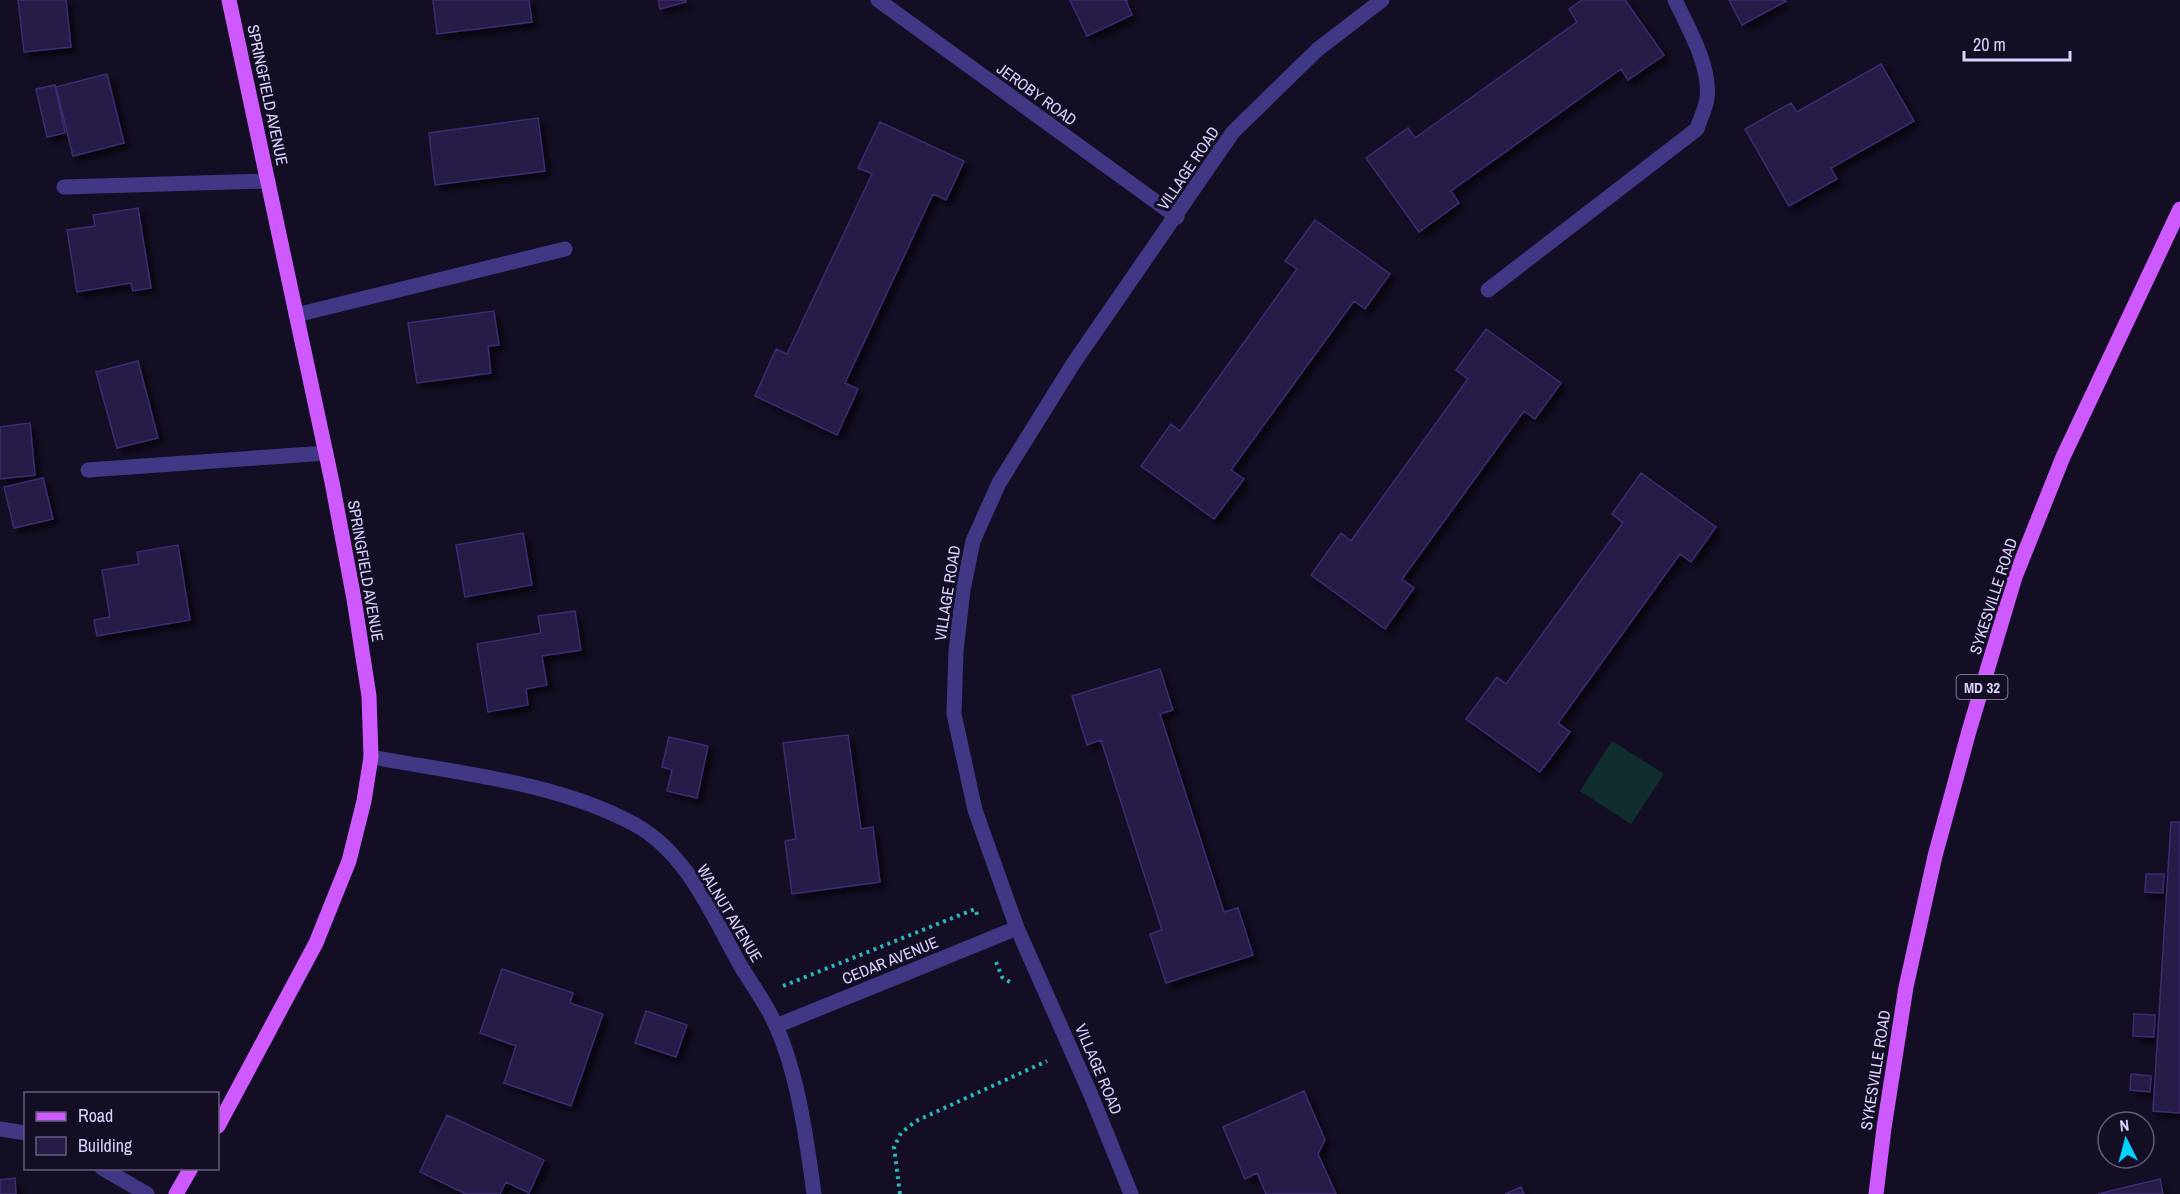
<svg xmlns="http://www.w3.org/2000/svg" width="2180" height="1194" viewBox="0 0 2180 1194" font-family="'Archivo Narrow',sans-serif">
<defs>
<filter id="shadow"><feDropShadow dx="5.5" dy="5.5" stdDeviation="3" flood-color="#0009"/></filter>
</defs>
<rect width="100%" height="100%" fill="#140e25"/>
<path fill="#112e2f" d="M1612 741 1664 774 1631 824 1580 791Z"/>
<path fill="#261a46" stroke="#3f2b73" stroke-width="1.5" filter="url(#shadow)" d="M18 0H66L71 47 24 52Z
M433 0H529L532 22 437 34Z
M658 0H686V2L660 9Z
M1070 0H1128L1126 1 1132 15 1087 36Z
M1582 0H1625L1664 55 1628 80 1621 69 1451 191 1459 203 1419 232 1366 158 1408 128 1415 138 1577 22 1569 9Z
M1729 0H1785L1786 1 1742 25Z
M1881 64 1914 121 1831 168 1837 179 1789 206 1745 129 1791 103 1797 112Z
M107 74 124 143 73 156 56 87Z
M55 85 65 133 47 137 36 89Z
M538 118 545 171 435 185 429 133Z
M880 122 964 161 946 200 933 194 845 383 858 389 837 435 755 396 776 349 787 354 872 174 858 168Z
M138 208 151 288 133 291 131 283 77 292 67 230 95 226 93 215Z
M1315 220 1390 274 1365 309 1354 301 1231 470 1244 479 1214 519 1141 466 1171 424 1180 431 1297 269 1285 261Z
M494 311 499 345 488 346 491 373 417 383 408 323Z
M1486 329 1561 383 1535 419 1524 411 1402 579 1414 588 1385 629 1311 575 1341 533 1351 541 1468 379 1456 370Z
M138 361 158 438 117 448 96 372Z
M30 423 35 475 0 479V427Z
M1641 473 1716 527 1691 562 1680 554 1558 723 1570 732 1540 772 1466 719 1497 677 1506 684 1623 523 1612 514Z
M43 478 53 519 14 528 4 487Z
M523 533 532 585 465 597 456 545Z
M178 545 190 620 97 636 94 620 110 617 102 570 139 564 137 552Z
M575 611 581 650 542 656 547 685 526 689 528 705 488 712 477 644 541 633 538 616Z
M1160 669 1173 710 1160 714 1224 912 1238 908 1253 955 1166 983 1150 934 1162 930 1101 740 1087 745 1072 696Z
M848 735 861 829 873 827 880 882 792 894 785 841 796 839 783 743Z
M669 737 708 746 697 798 667 791 672 770 662 767Z
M2171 822H2180V1113L2153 1111Z
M2146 874H2164L2163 893 2145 892Z
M502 969 573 993 570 1003 603 1014 571 1106 504 1083 516 1046 480 1033Z
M646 1011 687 1025 676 1057 635 1043Z
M2134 1014 2155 1015 2154 1037 2133 1036Z
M2131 1074 2151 1076 2150 1092 2130 1090Z
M1304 1091 1325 1140 1318 1154 1336 1194H1266L1257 1173 1245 1179 1223 1127Z
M447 1115 544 1160 529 1193 506 1182 500 1194H466L420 1172Z
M15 1178 16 1194H0V1180Z
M2160 1179 2163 1194H2098Z
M1521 1187 1524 1194H1505Z"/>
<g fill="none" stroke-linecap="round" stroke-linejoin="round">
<path stroke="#2db6b8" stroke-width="4" stroke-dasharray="3 4.5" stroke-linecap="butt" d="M996 962 1002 977 1013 984
M783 986 975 909 978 917
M900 1194 894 1147 901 1133 916 1121 1047 1061"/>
<path stroke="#413885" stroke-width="15" d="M878 0 1177 217
M64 187 268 181
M1488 290 1697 129C1700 119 1706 108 1707 98 1711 67 1688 27 1675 0
M296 315 565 249
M88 470 326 453
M371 757C457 773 556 782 634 824 687 853 711 913 739 963 751 984 767 1004 776 1026 798 1074 807 1142 814 1194
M776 1026 1017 928
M0 1129 26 1133
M102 1168 147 1194
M1131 1194 1091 1095 1017 928 975 810 954 714 956 651 963 590 973 541 999 483 1073 364 1233 132 1317 50 1382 0"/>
<path stroke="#cd59ff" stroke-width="15" d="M218 1126 316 943 349 861 364 801 371 757 369 696 354 599 332 482 229 0
M176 1194 191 1168
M1876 1194 1884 1128 1906 987 1935 856 1969 731 2015 577 2063 457 2180 209"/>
</g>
<g text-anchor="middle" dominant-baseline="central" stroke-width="6" stroke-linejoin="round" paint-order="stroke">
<rect fill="#140e25" stroke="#9f97be" stroke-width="1.5" x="1956.5" y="675" width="51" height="24" rx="4.5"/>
<g font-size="15" font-weight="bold" fill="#dbd2ff">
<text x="1982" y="687">MD 32</text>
</g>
<g font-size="16" fill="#dbd2ff" stroke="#140e25">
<text transform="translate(1037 94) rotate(36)">JEROBY ROAD</text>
<text transform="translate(268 95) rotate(78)">SPRINGFIELD AVENUE</text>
<text transform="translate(1188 168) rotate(-56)">VILLAGE ROAD</text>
<text transform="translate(366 571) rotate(80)">SPRINGFIELD AVENUE</text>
<text transform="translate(947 593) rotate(-81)">VILLAGE ROAD</text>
<text transform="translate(1993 596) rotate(-72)">SYKESVILLE ROAD</text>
<text transform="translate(730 913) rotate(59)">WALNUT AVENUE</text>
<text transform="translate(890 960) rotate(-22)">CEDAR AVENUE</text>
<text transform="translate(1099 1069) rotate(67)">VILLAGE ROAD</text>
<text transform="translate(1875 1070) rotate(-81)">SYKESVILLE ROAD</text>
</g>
</g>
<rect x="24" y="1092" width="195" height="78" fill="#140e25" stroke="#645c7c" stroke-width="1.5"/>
<rect x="36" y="1112" width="30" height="9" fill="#cd59ff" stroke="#645c7c" stroke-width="1.5"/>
<text x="78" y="1122" font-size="18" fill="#dbd2ff">Road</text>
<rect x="36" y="1137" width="30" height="18" fill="#261a46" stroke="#645c7c" stroke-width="1.5"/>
<text x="78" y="1152" font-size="18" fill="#dbd2ff">Building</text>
<g transform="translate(2126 1140) rotate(354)"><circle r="28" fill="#140e25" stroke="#645c7c" stroke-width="1.5"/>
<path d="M0-4.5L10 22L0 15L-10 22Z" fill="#00d1fd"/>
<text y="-9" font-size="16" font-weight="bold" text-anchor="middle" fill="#dbd2ff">N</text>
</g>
<path d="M1964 51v9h106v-9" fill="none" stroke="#dbd2ff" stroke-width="3"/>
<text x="1973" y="51" font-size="18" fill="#dbd2ff" stroke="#140e25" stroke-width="4.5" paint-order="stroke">20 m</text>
</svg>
